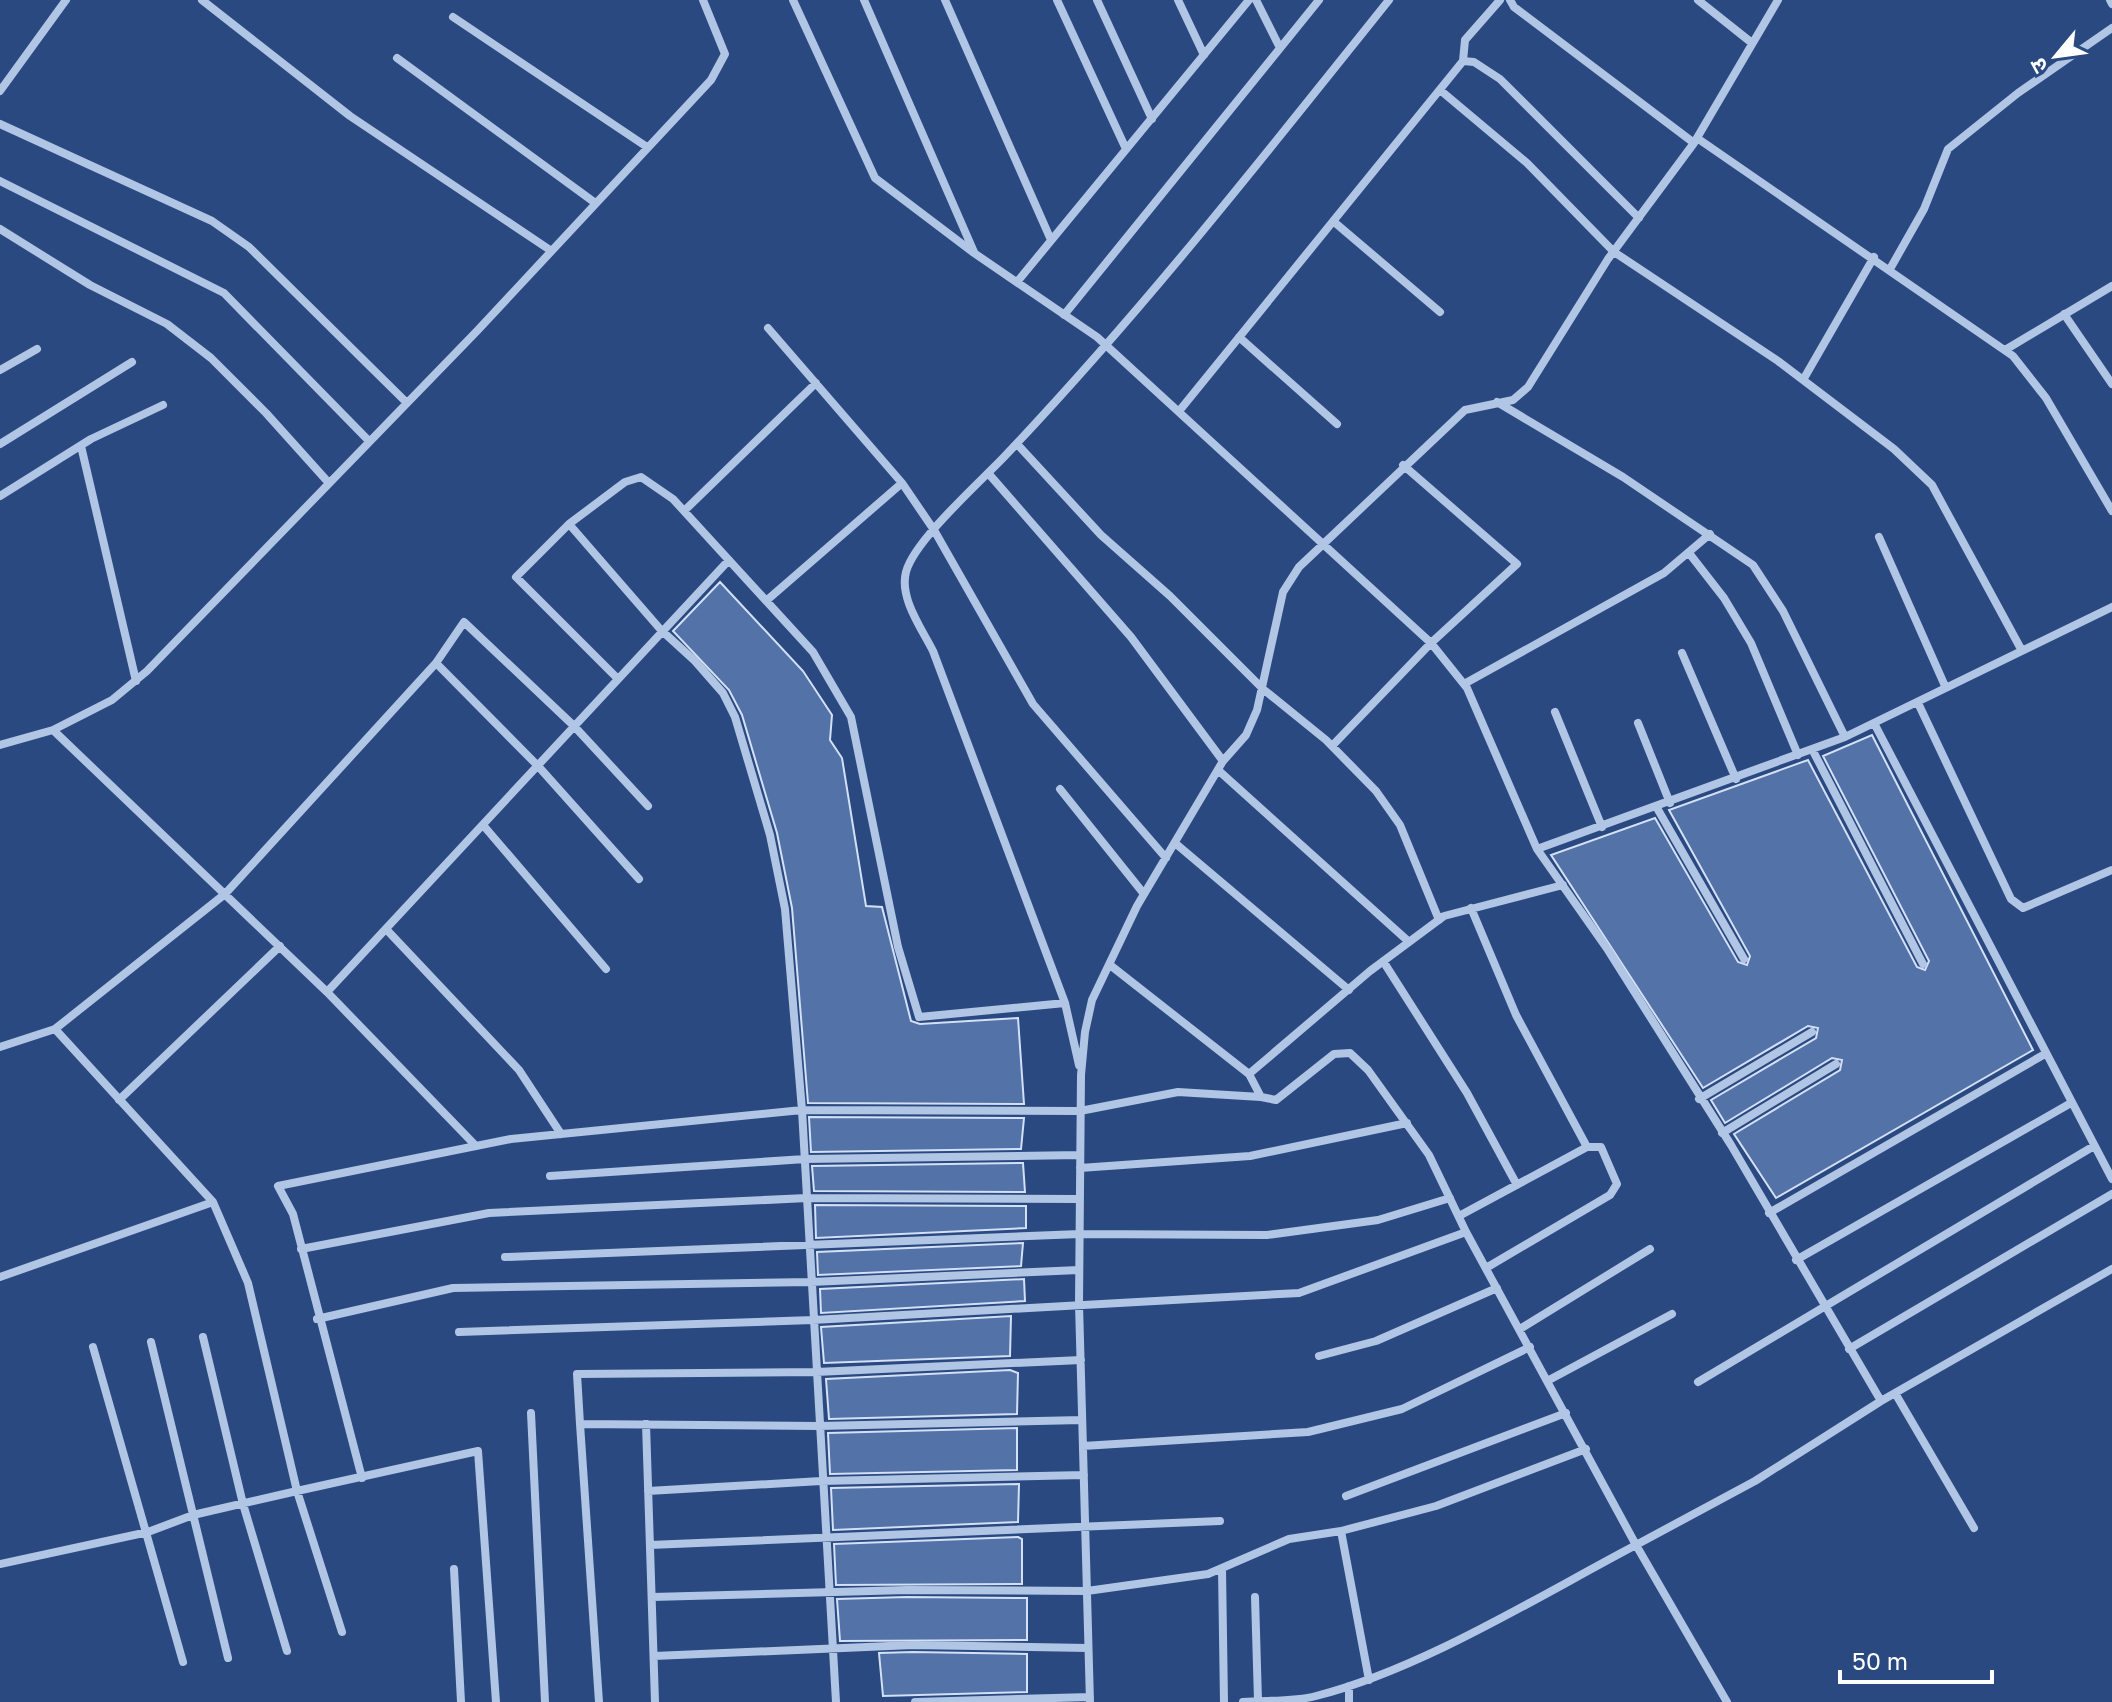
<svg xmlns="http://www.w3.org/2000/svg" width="2112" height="1702" viewBox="0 0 2112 1702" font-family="'Golos Text','Noto Sans Devanagari',sans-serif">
<rect width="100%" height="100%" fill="#294980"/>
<path fill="#5272a8" stroke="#d4e0f5" stroke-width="2" d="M720 582 803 671 832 715 830 740 842 758 866 906 882 907 911 1021 920 1024 1018 1018 1024 1104 808 1103 792 908 777 833 742 715 729 690 673 631Z
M1872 735 2033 1050 1776 1198 1734 1134 1840 1070 1842 1060 1832 1058 1725 1123 1711 1100 1816 1038 1818 1028 1808 1026 1703 1088 1551 855 1655 818 1738 962 1747 965 1750 956 1669 810 1808 760 1917 967 1925 970 1929 961 1823 756Z
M809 1117 1024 1118 1021 1149 811 1152Z
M1023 1163 1025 1192 814 1191 812 1166Z
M815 1205 1026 1206V1228L816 1238Z
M1023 1243 1021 1266 818 1275 817 1252Z
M1024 1279 1025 1301 821 1313 820 1289Z
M1011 1316 1010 1356 824 1363 821 1327Z
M1010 1370 1018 1373 1017 1414 829 1419 826 1379Z
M1017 1428V1470L830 1474 828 1433Z
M1019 1484 1018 1522 833 1530 831 1488Z
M1018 1537 1022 1539V1584L836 1585 834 1544Z
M907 1597 1027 1598V1640L840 1641 837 1599Z
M913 1652 1027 1654V1692L883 1696 879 1653Z"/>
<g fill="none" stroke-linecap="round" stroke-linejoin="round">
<path stroke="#b1c5e5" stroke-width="8" d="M202 0 350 116 550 250
M793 0 875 178 974 253 1097 337 1431 643 1467 688 1537 849 1608 950 1731 1145 1881 1401
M864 0 974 252
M945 0 1051 240
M1057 0 1126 149
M1097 0 1152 119
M1178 0 1204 55
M1256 0 1280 48
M1510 0 1514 7 1694 143
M1698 0 1752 43
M2110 0 2112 4
M453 17 647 147
M397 58 594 202
M1463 61 1465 40 1500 0
M1440 90 1527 163 1614 252 1778 361 1894 449 1932 485 2021 649
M0 91 66 0
M0 124 212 221 249 247 406 402
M1697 138 2013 356 2046 398 2112 511
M0 181 224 293 369 441
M1333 221 1440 312
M0 229 90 285 167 324 211 358 266 413 328 482
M1890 269 1924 209 1948 149 2018 93 2112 28
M1017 282 1249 0
M2064 314 2112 384
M1064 315 1319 0
M768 328 902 483 934 530 1033 704 1166 858
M1239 337 1337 424
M2005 350 2112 286
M0 370 37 349
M1803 380 1874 257
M1497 402 1623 477 1753 565 1783 611 1845 737
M1180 410 1463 61 1474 62 1500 79 1639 218
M0 444 132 362
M1017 444 1101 535 1170 596 1263 689 1326 740 1376 791 1400 825 1439 920
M81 446 136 681
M988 473 1131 637 1223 761
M0 496 91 439 163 405
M684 511 816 383
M569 524 625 482 641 477 673 499 813 652 851 717 898 947 919 1017 1065 1003
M1879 537 1945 686
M1689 553 1724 598 1751 643 1798 755
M766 601 902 483
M1682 653 1736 779
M436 663 538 766 639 879
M617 678 516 577 569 524 661 630 695 661 723 693 735 717 770 835 785 909 802 1110 836 1702
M1464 684 1664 573 1710 534
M1918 703 2011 899 2023 908 2112 870
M1555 712 1602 827
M1638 723 1670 803
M1874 723 2112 1179
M53 730 112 700 147 671 477 331 711 80 725 54 703 0
M0 745 53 730 327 992 729 560
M1332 746 1431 643 1517 564 1403 465
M1812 749 1923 964
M1218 770 1408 941
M1060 789 1144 894
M1657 808 1744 959
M483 825 606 969
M1175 843 1349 990
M1537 849 1845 737 2112 607
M1471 908 1516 1015 1587 1147
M386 929 519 1070 561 1134
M1383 961 1467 1093 1517 1185
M1110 965 1249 1074 1261 1097 1276 1100 1334 1054 1350 1053 1368 1070 1429 1155 1466 1232 1636 1545 1755 1481 1881 1401 2112 1269
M327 992 476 1146
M0 1047 55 1029
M1079 1065 1065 1003 933 651C922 629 899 598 906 572 914 541 979 483 1003 458 1141 313 1264 156 1389 0
M1249 1074 1370 971 1444 916 1563 885
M1699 1099 1812 1032
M119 1100 280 946
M1722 1133 1836 1064
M1080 1168 1250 1156 1407 1123
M550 1176 805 1159 1080 1155
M1769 1213 2045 1054
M1459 1216 1587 1147H1601L1617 1184 1610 1195 1486 1268
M301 1249 489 1213 807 1198 1080 1199
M505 1257 1080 1234 1267 1235 1378 1220 1450 1198
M1796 1260 2071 1103
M0 1277 213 1202
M317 1319 453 1288 811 1282 1079 1270
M1520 1329 1650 1249
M459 1332 813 1320 1299 1293 1466 1232
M203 1337 243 1504 287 1651
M151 1342 228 1658
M93 1347 183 1662
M1849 1349 2112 1194
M1319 1356 1376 1341 1497 1288
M1549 1380 1672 1314
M1698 1382 2094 1146
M1895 1393 1974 1528
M531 1413 545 1702
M580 1424 577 1374 816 1372 1081 1360
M646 1424 655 1702
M1083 1446 1308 1432 1402 1409 1530 1347
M362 1478 293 1214 278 1186 511 1139 802 1110 1080 1111 1178 1092 1261 1097
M648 1491 821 1481 1084 1475
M1346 1496 1566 1413
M1341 1531 1369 1680
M650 1545 1220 1521
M0 1564 148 1532 193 1515 297 1491 478 1451 496 1702
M454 1569 461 1702
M1222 1569 1224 1702
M652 1597 907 1590 1087 1591 1208 1574 1289 1539 1341 1531 1436 1506 1586 1449
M1255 1597 1258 1701
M342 1632 297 1491 248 1283 213 1202 55 1029 225 894 436 663 464 622 574 726 648 806
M654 1656 913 1645 1088 1648
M599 1702 580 1424 819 1426 1082 1420
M915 1702 1090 1697
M1090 1702 1079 1304 1081 1075 1085 1032 1092 1000 1137 906 1223 761 1246 735 1257 710 1283 592 1299 567 1465 410 1513 400 1528 387 1608 259 1694 143 1778 0
M1243 1702C1267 1700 1293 1702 1316 1696 1422 1669 1539 1596 1636 1545L1727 1702
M1349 1702V1686"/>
</g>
<g transform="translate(2056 56) rotate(241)" stroke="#294980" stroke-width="6" paint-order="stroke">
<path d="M0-6L14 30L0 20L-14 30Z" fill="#ffffff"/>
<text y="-12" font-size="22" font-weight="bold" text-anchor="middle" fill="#ffffff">उ</text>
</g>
<path d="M1840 1670v12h152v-12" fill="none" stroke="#ffffff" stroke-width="4"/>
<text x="1852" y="1670" font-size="24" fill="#ffffff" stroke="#294980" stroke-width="6" paint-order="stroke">50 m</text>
</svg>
